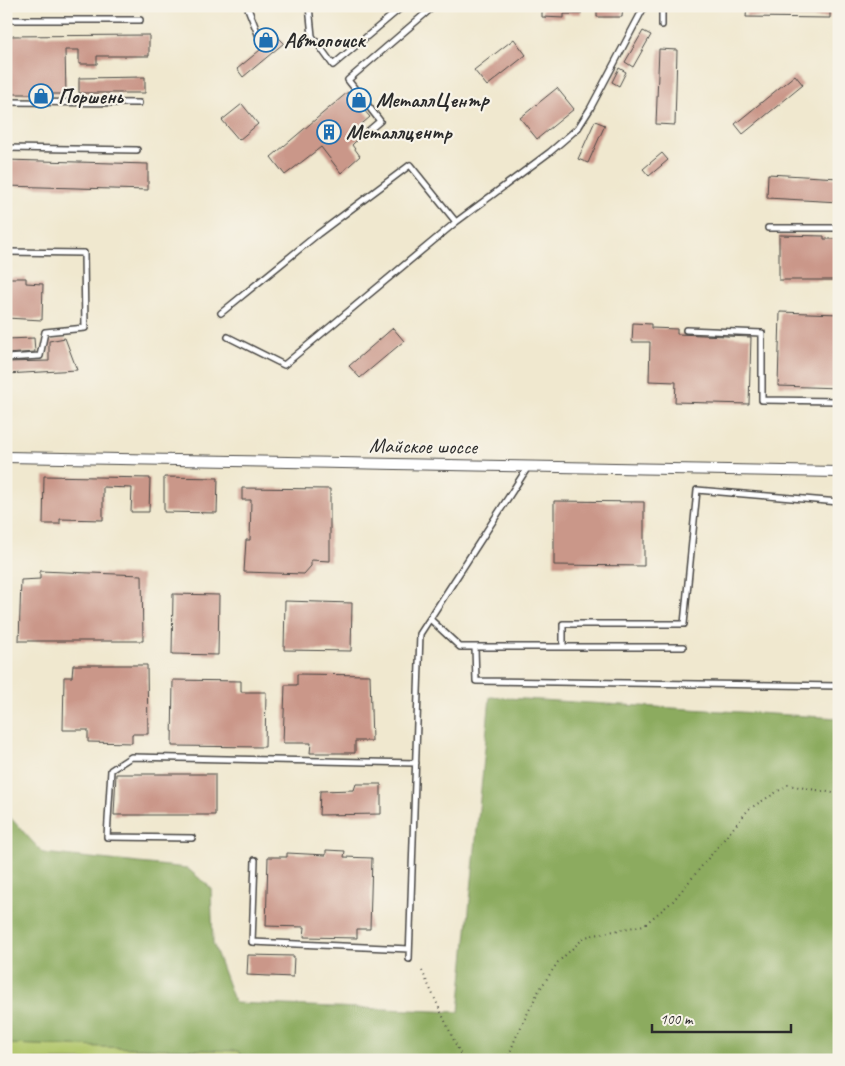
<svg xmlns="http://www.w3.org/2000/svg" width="845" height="1066" viewBox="0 0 845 1066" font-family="Caveat,sans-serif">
<rect width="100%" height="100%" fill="#f7f3e8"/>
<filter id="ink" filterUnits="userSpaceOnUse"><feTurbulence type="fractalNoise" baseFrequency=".02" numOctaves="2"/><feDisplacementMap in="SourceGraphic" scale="10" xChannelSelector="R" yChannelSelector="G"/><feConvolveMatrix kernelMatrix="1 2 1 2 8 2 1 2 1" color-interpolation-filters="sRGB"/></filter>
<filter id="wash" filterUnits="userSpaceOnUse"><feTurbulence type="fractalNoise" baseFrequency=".0096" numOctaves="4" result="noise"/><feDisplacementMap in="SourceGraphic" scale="20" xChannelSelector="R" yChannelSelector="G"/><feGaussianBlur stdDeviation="1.12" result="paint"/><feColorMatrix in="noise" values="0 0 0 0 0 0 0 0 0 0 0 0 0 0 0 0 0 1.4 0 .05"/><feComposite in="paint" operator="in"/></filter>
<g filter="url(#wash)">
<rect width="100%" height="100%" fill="#f0e8cf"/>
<path fill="#b1c66a" stroke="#6e784a" d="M6 1044 238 1051 244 1060H6Z"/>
<path fill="#8cab5e" stroke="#5c6b44" d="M490 697 839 718V1060H244L238 1051 6 1044V813L43 853 187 868 211 888 213 943 235 1003 459 1012Z"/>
<g id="blocks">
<path fill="#ca9789" d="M542 6H581V14H564V18L542 17Z
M597 6H623L622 17H597Z
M747 6H830V18L746 17Z
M643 31 651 35 633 67 625 62Z
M149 35V56H97V64H79V50H65L66 94H6V36Z
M277 36 284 43 243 77 237 69Z
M514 39 526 55 487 86 474 70Z
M659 49 677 50 675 125 656 124Z
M619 68 626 72 619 86 612 82Z
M795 75 803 85 743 134 735 124Z
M145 77V93H79V78Z
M557 88 574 109 537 139 520 118Z
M348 92 370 117 356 129 361 136 352 145 360 156 341 173 321 147 285 175 271 157Z
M242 104 258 124 239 140 222 120Z
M595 121 605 125 588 163 578 159Z
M662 153 668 160 649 176 643 169Z
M6 160 148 164V190L6 186Z
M768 174 839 178V202L767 198Z
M779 235 824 236V239H839V280H779Z
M6 278H26V283L43 284 42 320 6 318Z
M780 312 839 314V388L778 386Z
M633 323 651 324V328L677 329V334L751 337 749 404 675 402 676 382 649 381 650 342H632Z
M393 328 404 341 360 378 349 366Z
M34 338 35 352 6 354V339Z
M65 338 77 370 6 374V362L49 361V341Z
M44 476 150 478 149 512H131L132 488 103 487V520L60 519V524H43Z
M164 477 218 478 217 513 164 512Z
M242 488 330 489V561L311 560V566L304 574 244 572 246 540H250L251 500H242Z
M554 501 644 502V566L554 565Z
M40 571 142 575 143 641H19L21 580 40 579Z
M173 594 219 595 218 655 172 654Z
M285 601 352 603 351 651 284 650Z
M73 665H147L148 734H132V743L88 742V730H63L64 677H72Z
M297 674 370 675 372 741H355V753H310L311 743H283L285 685H297Z
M173 680 241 681V692H266L265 747 172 746Z
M116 774H215V815H114Z
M356 784H381V814L319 815 320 791 354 790Z
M326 850 345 851 344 857 372 858 370 929H357V938L304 937 305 927 266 926 268 857H287V853L326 855Z
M248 955 294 956 293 977 247 975Z"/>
</g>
</g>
<g filter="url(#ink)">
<use href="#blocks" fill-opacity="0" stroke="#494744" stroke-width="1"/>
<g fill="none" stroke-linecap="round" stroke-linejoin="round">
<g stroke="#494744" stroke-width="8">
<path id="service" d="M247 6 258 34
M309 6 312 36 333 65 403 6
M6 20H140
M662 25V6
M6 102 139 103
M367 132 380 121 348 80 434 6
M6 148 137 150
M768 228H839
M6 252 84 253 85 328 45 332 40 356 6 358
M221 313 318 234 410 165 456 222
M686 330 762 333V400L839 401
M228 337 284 365 456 222 550 152 578 128 590 109 642 11V6
M430 619 460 647H683
M475 647 476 681 839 686
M563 647V624H684L697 490 839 502
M192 838 107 837 111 770 131 757 416 763
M255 860 252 942 409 949
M409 959 420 634 528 467"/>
</g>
<g stroke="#494744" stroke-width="12">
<path id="minor" d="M6 457 839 472"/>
</g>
<path stroke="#494744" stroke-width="2" stroke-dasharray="1 4" stroke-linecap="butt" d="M422 971 463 1060
M507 1060 516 1037 538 992 558 962 585 937 644 925 673 901 749 809 788 785 839 794"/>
<use href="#service" stroke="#fff" stroke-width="5"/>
<use href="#minor" stroke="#fff" stroke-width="10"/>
</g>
</g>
<defs>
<g id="shop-ring" transform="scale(1.25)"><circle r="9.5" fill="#f7f3e8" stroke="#1f6fb2" stroke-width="1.5"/><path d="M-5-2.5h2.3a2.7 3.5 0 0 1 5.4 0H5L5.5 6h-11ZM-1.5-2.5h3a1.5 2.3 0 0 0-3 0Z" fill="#1f6fb2"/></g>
<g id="building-ring" transform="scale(1.25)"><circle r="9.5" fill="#f7f3e8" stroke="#1f6fb2" stroke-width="1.5"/><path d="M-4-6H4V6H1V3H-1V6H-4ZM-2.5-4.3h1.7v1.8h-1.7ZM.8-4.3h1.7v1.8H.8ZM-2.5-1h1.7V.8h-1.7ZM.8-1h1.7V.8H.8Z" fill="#1f6fb2"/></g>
</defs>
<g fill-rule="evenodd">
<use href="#shop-ring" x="266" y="40"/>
<use href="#shop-ring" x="41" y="96"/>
<use href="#shop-ring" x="359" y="100"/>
<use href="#building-ring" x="329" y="132"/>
</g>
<g text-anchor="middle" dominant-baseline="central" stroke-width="4.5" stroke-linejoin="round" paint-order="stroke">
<g font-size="21" font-weight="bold" fill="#2b2b2b" stroke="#f7f3e8" text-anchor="start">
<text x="284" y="40">Автопоиск</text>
<text x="58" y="96">Поршень</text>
<text x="376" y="100">МеталлЦентр</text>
<text x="346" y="132">Металлцентр</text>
</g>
<g font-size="21" fill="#2b2b2b" stroke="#f7f3e8">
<text transform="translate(423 446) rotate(1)">Майское шоссе</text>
</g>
</g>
<rect width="845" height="1066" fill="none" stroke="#f7f3e8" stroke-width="25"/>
<path d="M652 1024v8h139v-8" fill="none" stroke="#2b2b2b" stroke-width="2.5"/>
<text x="660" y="1024" font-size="15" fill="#2b2b2b" stroke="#f7f3e8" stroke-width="4" paint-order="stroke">100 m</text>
</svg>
